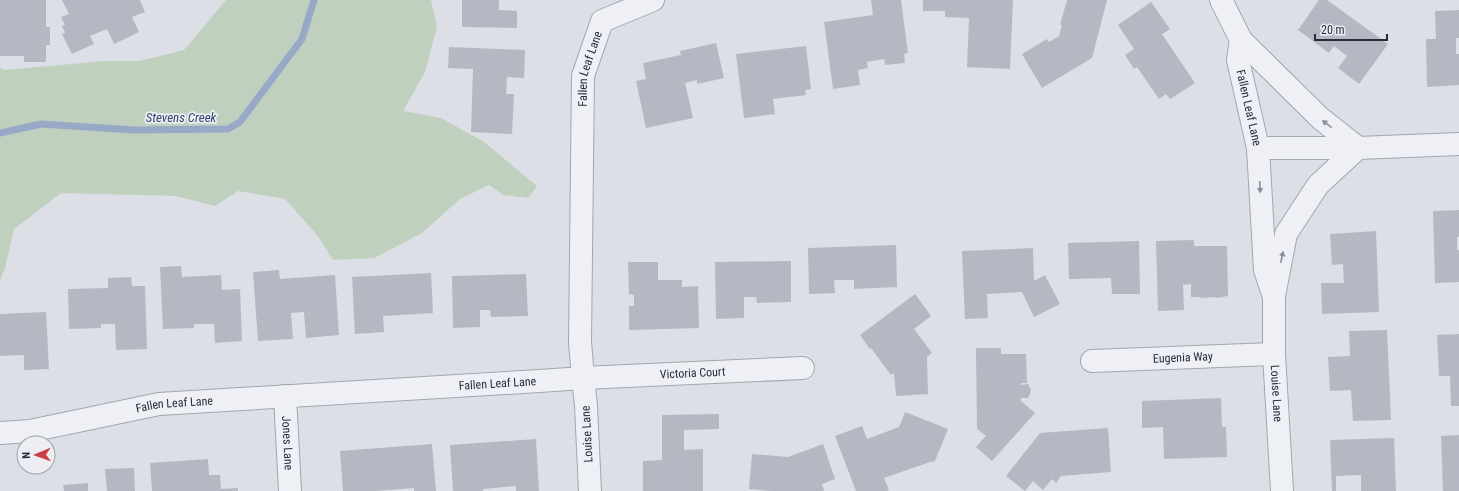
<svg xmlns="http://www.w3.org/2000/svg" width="1459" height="491" viewBox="0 0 1459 491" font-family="'Roboto Condensed',sans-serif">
<rect width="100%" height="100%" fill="#dcdfe6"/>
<path fill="#c0d0be" d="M226 0H431L437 27 425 72 403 111 441 118 484 142 537 186 528 198 503 195 489 185 460 199 422 233 374 258 333 260 318 236 285 199 238 191 215 206 176 196 61 193 14 229 5 268 0 280V68L4 70 105 61H140L184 50Z"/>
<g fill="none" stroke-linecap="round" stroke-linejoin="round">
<path stroke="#97a9c7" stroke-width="7" d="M0 133 41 124 134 130 228 129 240 122 302 39 314 0"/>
</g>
<path fill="#b4b8c3" d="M0 0H46V27H50V45H46V62H24V56H0Z
M62 0H140L145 12 132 17 139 32 114 44 107 29 90 36 94 44 72 54 62 34 65 33 62 26 65 25 61 17 69 14Z
M462 0H499V10L517 11V28L462 27Z
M871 0H901L908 53 904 54 905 63 885 65 884 59 867 62 868 68 858 70 860 85 833 89 824 22 873 15Z
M923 0H1013L1010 69 967 67 969 18 945 17V11H923Z
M1067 0H1107L1092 58 1042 88 1022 54 1047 39 1049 42 1059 36 1062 25H1060Z
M1319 0H1327L1388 44 1359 84 1338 68 1347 56 1334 46 1329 53 1298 30Z
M1151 2 1170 29 1162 34 1195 83 1170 99 1166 94 1159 99 1137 67 1134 69 1125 55 1134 49 1118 25Z
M1459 10V38H1456V54H1459V85L1427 87 1426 39H1436L1435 11Z
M716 43 724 78 697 84V80L685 83 693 118 646 128 636 81 646 79 643 63 681 55 680 51Z
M806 46 811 89 805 90 806 95 773 99 775 114 744 118 736 54Z
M449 47 525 50 524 78 507 77 506 94H514L512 134 471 132 473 69 448 68Z
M1459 210V237H1457V250H1459V282L1435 283 1433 211Z
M1376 231 1379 312 1322 314 1321 283H1344L1343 264 1332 265 1330 234Z
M1194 240V246H1227L1228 296 1216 298V297L1200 298V297H1191V284L1183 285 1184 310 1158 311 1156 241Z
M1139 241 1140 294H1112L1111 278 1069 279 1068 243Z
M896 245 897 287 854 289V280H834L835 293 809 294 808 248Z
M1033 248 1034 281 1045 275 1060 304 1034 317 1022 292 987 294 988 318 965 319 962 251Z
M791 261V302L757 303 756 297H744V318L716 319 715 262Z
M628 262H658V280H682V287L698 286 699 328 629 330V306H634V295L629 294Z
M181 266 182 277 221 275 222 290 240 289 242 341 215 343 214 324H194V328L163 329 160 267Z
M279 270 280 279 335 275 339 335 306 338 304 312 291 313 293 339 258 341 253 272Z
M431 273 433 313 383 316 384 332 355 334 352 277Z
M526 274 528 316 491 317 490 310H480V327L453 328 452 276Z
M131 277 132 286H145L147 349 116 350 115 324H101V328L69 329 68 289 108 288V278Z
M915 294 931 316 914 329 932 353 927 357 928 394 896 396 894 373 891 375 871 348 870 349 860 335Z
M46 312 49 369 24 370V355L0 356V314Z
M1387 330 1391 420 1353 421 1351 390 1330 391 1328 357 1350 356 1349 331Z
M1459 334V406H1451L1450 376H1439L1437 335Z
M976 348H1001V354H1026L1027 383H1021V385L1028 384 1031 390 1030 394 1028 398H1021V401L1035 413 992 461 976 447 986 436 977 429Z
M1221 398 1222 427H1226L1227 457 1164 459 1163 427 1142 428V401Z
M905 412 948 429 935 461 930 462 884 478 889 490 887 491H856L835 436 862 426 867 439 899 427Z
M719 414V429L684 430V450L703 449V491H643V461L662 460V415Z
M1108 428 1111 472 1061 476 1056 483 1052 479 1043 490 1033 481 1025 491 1006 476 1040 433Z
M1459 435V491H1443L1441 436Z
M1394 438 1396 491H1361V475L1336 476V491H1332L1330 440Z
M536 439 539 491H516V486L483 489V491H453L450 445Z
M432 444 436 491H414V488L376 491H343L340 451Z
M823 444 835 479 822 484 824 491H770L749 489 752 454 788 457Z
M208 459 209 475H220L221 489 238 488V491H152L150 463Z
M134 468 135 491H107L105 469Z
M88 483V491H64L63 485Z"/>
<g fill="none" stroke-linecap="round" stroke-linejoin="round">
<g stroke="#a2a6b0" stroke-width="24">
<g id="minor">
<path id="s1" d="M1221 0 1241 40 1238 60 1258 148H1358L1459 144"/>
<path id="s2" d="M1241 40 1320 118 1358 148 1318 185 1286 234 1274 296V354L1282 491"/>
<path d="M1258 148 1265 270 1273 294"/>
<path id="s3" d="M1092 361 1274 354"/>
<path id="s4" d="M285 396 290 491"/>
<path id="s5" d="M0 433 30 431 159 404 539 381 583 378 580 342 583 76 602 21 653 0"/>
<path id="s6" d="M590 491 586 406 583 378 803 368"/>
</g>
</g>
<use href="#minor" stroke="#eff0f5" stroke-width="22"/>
</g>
<defs><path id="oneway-solid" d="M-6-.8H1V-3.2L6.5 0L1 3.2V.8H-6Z"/></defs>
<g fill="#8a8e99">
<use href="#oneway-solid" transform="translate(1327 124) rotate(-142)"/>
<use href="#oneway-solid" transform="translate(1260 187) rotate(87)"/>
<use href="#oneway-solid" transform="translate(1282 257) rotate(-78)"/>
</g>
<g text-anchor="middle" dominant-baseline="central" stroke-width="3.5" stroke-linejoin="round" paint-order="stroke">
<g font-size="12" fill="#262c3d" stroke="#eceef4">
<text stroke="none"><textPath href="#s5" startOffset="897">Fallen Leaf Lane</textPath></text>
<text stroke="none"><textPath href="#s1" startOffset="114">Fallen Leaf Lane</textPath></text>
<text stroke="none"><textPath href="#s3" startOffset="91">Eugenia Way</textPath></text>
<text stroke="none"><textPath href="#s6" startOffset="223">Victoria Court</textPath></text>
<text stroke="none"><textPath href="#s5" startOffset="501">Fallen Leaf Lane</textPath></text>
<text stroke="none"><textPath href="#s2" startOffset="433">Louise Lane</textPath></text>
<text stroke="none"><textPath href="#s5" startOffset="177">Fallen Leaf Lane</textPath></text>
<text transform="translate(587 434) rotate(-93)">Louise Lane</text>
<text stroke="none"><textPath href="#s4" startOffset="47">Jones Lane</textPath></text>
</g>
<g font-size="13" font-style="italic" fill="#314770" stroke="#eceef4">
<text x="181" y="117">Stevens Creek</text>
</g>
</g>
<g transform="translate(36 455) rotate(268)"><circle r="19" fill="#eceef4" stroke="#9da0ab"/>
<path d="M0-3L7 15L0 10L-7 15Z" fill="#cd4047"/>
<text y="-6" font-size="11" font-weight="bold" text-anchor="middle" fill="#262c3d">N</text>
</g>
<path d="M1315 34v6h72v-6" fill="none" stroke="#262c3d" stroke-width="2"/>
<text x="1321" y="34" font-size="12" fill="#262c3d" stroke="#eceef4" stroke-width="3" paint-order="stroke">20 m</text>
</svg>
